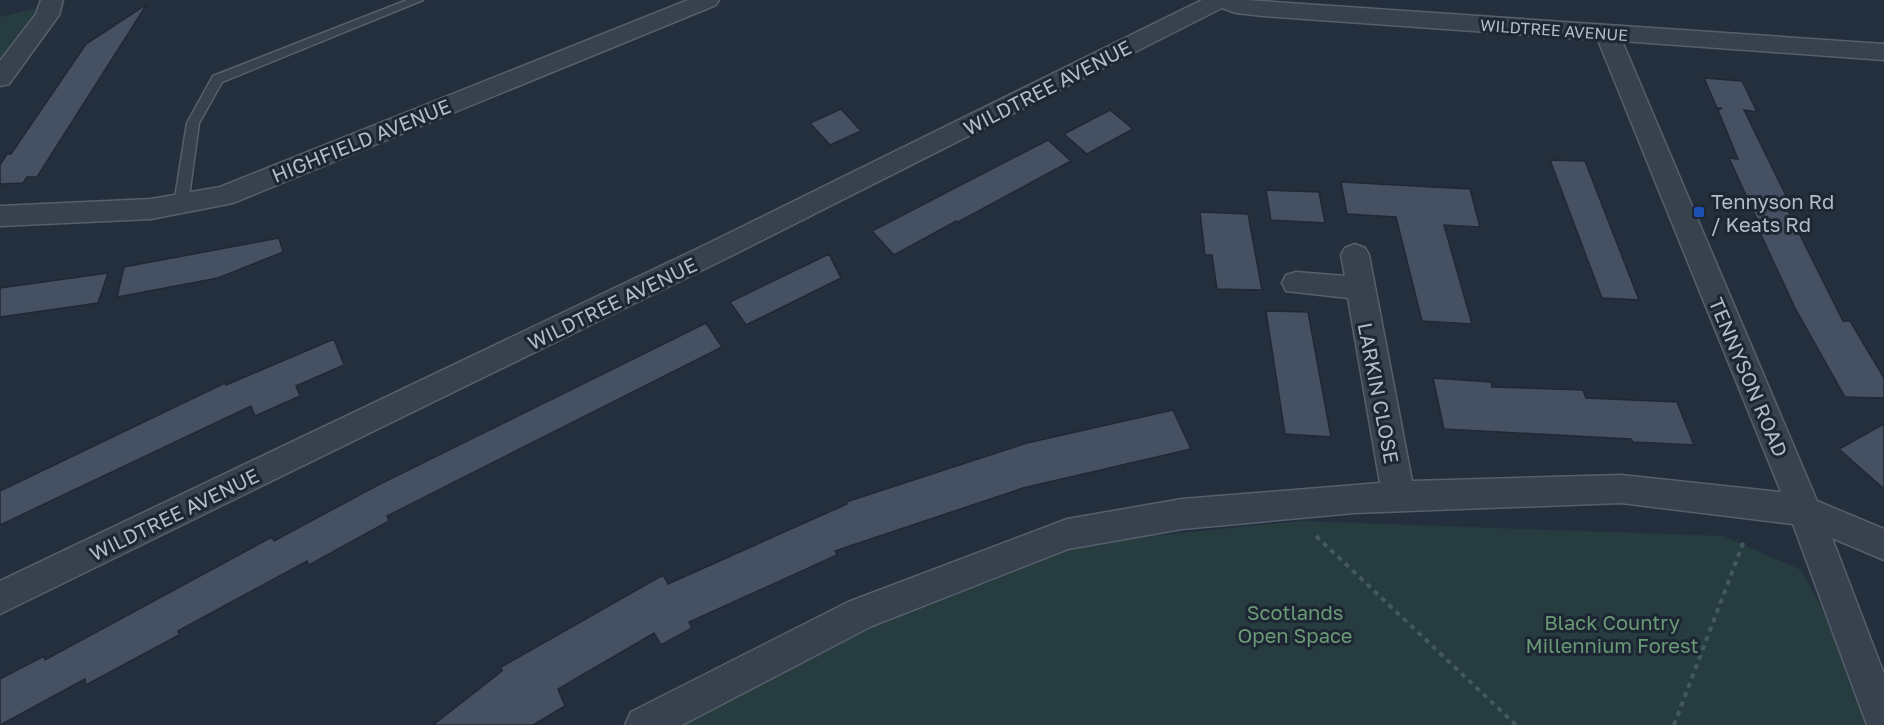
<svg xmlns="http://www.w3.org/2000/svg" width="1884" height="725" viewBox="0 0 1884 725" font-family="'Golos Text',sans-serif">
<rect width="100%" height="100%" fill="#242f3e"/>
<path fill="#263c3f" d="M45 6 0 60V17Z
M1300 521 1724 536 1801 570 1844 649 1869 725H677L859 627 1072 544Z"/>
<path fill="#455162" stroke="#1f2835" stroke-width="1.5" d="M147 4 37 177H27L23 183 0 184V165L7 154H11L86 44Z
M1704 78 1742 81 1757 112 1744 110 1794 212 1788 211 1843 321H1850L1884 378V398L1845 397 1795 308 1756 224H1759L1729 158 1738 159 1718 110 1722 108H1717Z
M841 109 861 131 830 145 810 123Z
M1110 110 1133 129 1087 154 1064 134Z
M1048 140 1071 161 958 222 956 221 894 255 872 231Z
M1550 160 1585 161 1639 300 1602 298Z
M1341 182 1470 189 1480 227 1444 225 1472 324 1422 321 1396 217 1347 214Z
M1266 190 1319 192 1325 223 1271 220Z
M1200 212 1248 214 1262 290 1217 289 1212 255H1205Z
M279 238 283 252 218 278 117 297 124 267Z
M829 254 841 278 746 325 730 302Z
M108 273 98 303 0 317V288Z
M1266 311 1308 312 1331 437 1285 434Z
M706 323 722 347 387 516 389 521 309 565 307 561 178 631 179 635 86 685 85 679 0 725V679L44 656 45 660 272 537 274 541 378 485Z
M334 339 344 365 296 386 300 396 255 416 251 406 0 525V491L225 383 226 385Z
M1433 378 1491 382 1492 387 1583 390 1586 398 1677 402 1694 445 1633 442 1631 439 1444 429Z
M1173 410 1191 449 1023 488 835 551 837 555 689 622 692 628 661 645 654 633 558 689 565 706 533 725H433L502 671 501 667 663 575 668 584 847 504 846 502 1027 443Z
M1884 424V489L1839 449Z"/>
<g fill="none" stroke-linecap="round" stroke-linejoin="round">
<g stroke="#565f6c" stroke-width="3">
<path id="service" d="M407 0H423L222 82 199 123 188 204 181 209 176 207 174 204 187 123 213 76Z"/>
</g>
<g stroke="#565f6c" stroke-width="3">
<path id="minor" d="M41 0H63L59 15 9 84 0 86V61L36 14Z
M688 0H719L716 5 233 203 151 219 0 226V206L151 199 220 187Z
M1202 0H1246L1884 44V60L1622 41 1817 501 1884 529V560L1832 538 1884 674V725H1867L1793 524 1621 503 1354 513 1182 529 1068 549 872 626 682 725H625L631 712 848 602 1067 519 1182 499 1380 483 1348 298 1286 291 1282 283 1286 275 1296 272 1345 276 1341 255 1345 248 1355 244 1365 248 1369 255 1412 481 1621 475 1781 492 1598 40 1263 16 1236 13 1222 8 727 258 0 614V581L707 244Z"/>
</g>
<path stroke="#44595c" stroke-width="4" stroke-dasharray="5 5" stroke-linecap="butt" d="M1316 536 1516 725
M1674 725 1745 538"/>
<use href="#service" fill="#38414e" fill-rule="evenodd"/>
<use href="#minor" fill="#38414e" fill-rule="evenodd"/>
</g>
<rect fill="#1a4fb4" stroke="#1d2633" stroke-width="2" x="1693" y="206" width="12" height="12" rx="3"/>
<g text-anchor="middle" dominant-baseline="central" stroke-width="6" stroke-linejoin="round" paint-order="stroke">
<g font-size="16" fill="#b4bcc9" stroke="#1d2633">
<text transform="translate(1554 30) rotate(4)">WILDTREE AVENUE</text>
</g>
<g font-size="20" fill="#b4bcc9" stroke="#1d2633">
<text transform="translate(1047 87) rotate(-27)">WILDTREE AVENUE</text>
<text transform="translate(361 140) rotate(-22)">HIGHFIELD AVENUE</text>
<text transform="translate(612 303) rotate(-26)">WILDTREE AVENUE</text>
<text transform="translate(1749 377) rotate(67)">TENNYSON ROAD</text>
<text transform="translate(1379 393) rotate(79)">LARKIN CLOSE</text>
<text transform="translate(174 514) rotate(-26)">WILDTREE AVENUE</text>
</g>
<g font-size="20" fill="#b4bcc9" stroke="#1d2633" text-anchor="start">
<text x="1711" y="201">Tennyson Rd<tspan x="1711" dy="23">/ Keats Rd</tspan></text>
</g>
<g font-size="20" fill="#6b9a76" stroke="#1d2633">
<text x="1295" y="612">Scotlands<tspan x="1295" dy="23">Open Space</tspan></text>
<text x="1612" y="622">Black Country<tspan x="1612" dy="23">Millennium Forest</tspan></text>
</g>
</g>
</svg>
